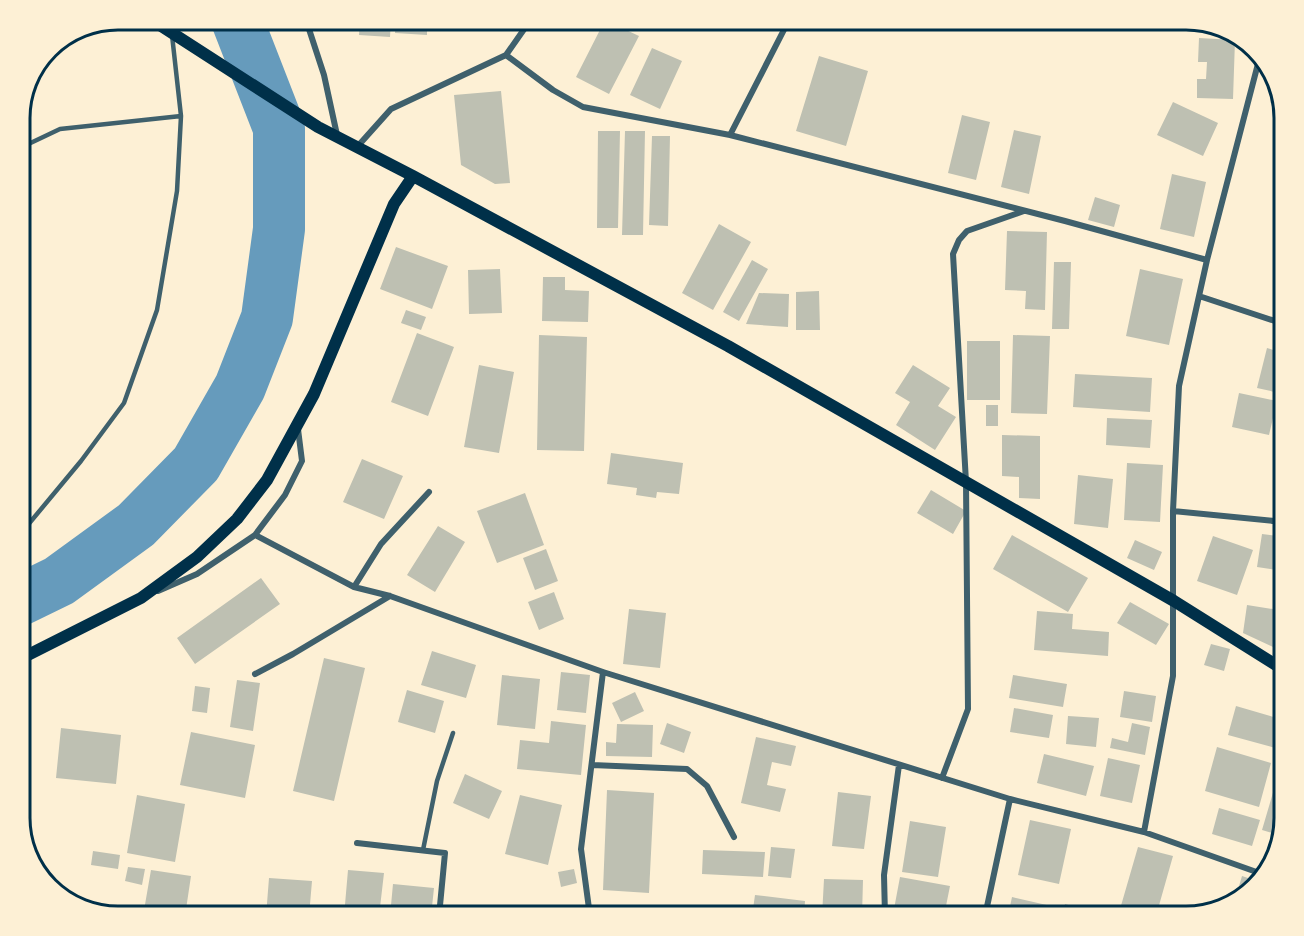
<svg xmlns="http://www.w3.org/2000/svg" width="1304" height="936" viewBox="0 0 1304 936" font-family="Helvetica,sans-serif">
<rect width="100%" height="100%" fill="#fdf0d5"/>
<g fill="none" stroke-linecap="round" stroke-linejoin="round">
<path stroke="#669bbc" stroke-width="52" d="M20 600 59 581 136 525 196 464 240 387 267 318 279 229V128L237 20"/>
</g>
<path fill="#bec0b2" d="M360 20H391L390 37 359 35Z
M396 20H427V35L395 33Z
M605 20 639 36 609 94 576 77Z
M1199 38 1235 40 1233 99 1197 98V79H1206L1207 62H1198Z
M652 48 682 61 660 109 630 95Z
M819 56 868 71 846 146 796 131Z
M501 91 510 183 495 184 461 165 454 95Z
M1173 102 1218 123 1203 156 1157 135Z
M962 115 990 122 976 180 948 173Z
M1014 130 1041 136 1029 194 1001 187Z
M598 131H620L618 228H597Z
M625 131H645L643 235H622Z
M652 136H670L668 226 649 225Z
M1172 174 1206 182 1194 237 1160 229Z
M1095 197 1120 205 1114 227 1088 220Z
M719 224 751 242 713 310 682 293Z
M1007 231 1047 232 1045 310 1025 309 1026 291 1005 290Z
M396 247 448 266 432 309 380 289Z
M752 260 768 269 739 321 723 312Z
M1054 262H1071L1069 329H1052Z
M500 269 502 313 469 314 468 270Z
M1140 269 1183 279 1169 345 1126 336Z
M543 277H565V290L589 291 588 322 542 321Z
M819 291 820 330H796V292Z
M759 293 789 294 788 327 746 324Z
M406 310 426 317 421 330 401 323Z
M417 333 454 347 428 416 391 402Z
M539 335 587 337 584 451 537 450Z
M1013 335 1050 336 1047 414 1011 413Z
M967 341H1000V400H967Z
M1267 348 1284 353V394L1257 388Z
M479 365 514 372 499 453 464 447Z
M913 365 950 388 938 406 956 417 935 450 896 425 910 402 895 393Z
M1075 374 1152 378 1150 412 1073 407Z
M1239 393 1277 401 1269 435 1232 427Z
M986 405H998V426H986Z
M1107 418 1152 420 1150 448 1106 445Z
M1002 435 1040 436V499L1019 498V477L1002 476Z
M611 453 683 463 679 494 657 492 656 498 636 495 637 488 607 484Z
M362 459 403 476 384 519 343 502Z
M1127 463 1163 465 1160 522 1124 520Z
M1078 475 1113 479 1108 528 1074 524Z
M931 490 966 511 953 534 917 513Z
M525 493 544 545 497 563 477 511Z
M438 526 465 542 435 592 407 575Z
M1262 534 1284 537V571L1257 567Z
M1012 535 1088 578 1068 612 993 569Z
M1213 536 1253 550 1237 595 1197 581Z
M1135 540 1162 552 1154 570 1127 558Z
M546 549 558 581 535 590 523 558Z
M261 578 280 604 195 664 177 638Z
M554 592 564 619 539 630 528 602Z
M1130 602 1169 624 1156 645 1117 623Z
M1247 605 1279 610 1273 647 1243 633Z
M629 609 666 613 660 668 623 664Z
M1037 611 1073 614 1072 629 1109 632 1108 656 1034 650Z
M1211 644 1230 649 1224 671 1204 665Z
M432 651 476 665 466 698 421 685Z
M324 658 365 668 334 801 293 791Z
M561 672 590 675 586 713 557 710Z
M502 675 540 679 535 729 497 725Z
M1013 675 1067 684 1063 707 1009 698Z
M237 680 260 683 253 731 230 727Z
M195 686 210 688 207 713 192 711Z
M407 690 444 701 435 733 398 722Z
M1124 691 1156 696 1152 722 1120 717Z
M635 692 644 711 621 722 612 703Z
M1236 706 1284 720V730L1279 749 1228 735Z
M1014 708 1053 715 1049 738 1010 732Z
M1068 716 1099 718 1096 747 1066 744Z
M551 721 586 725 581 775 517 769 520 740 549 743Z
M667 723 691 732 684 753 660 744Z
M1132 723 1150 727 1145 755 1110 748 1112 738 1128 742Z
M617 724 653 725 652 757 606 756V742L616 743Z
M61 728 121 735 116 784 56 778Z
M191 732 255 745 245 798 180 785Z
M756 737 796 746 791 766 772 762 767 785 786 789 780 812 741 803Z
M1217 747 1271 763 1259 807 1205 791Z
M1044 754 1094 766 1086 796 1037 783Z
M1108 758 1140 765 1132 803 1100 796Z
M1282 762 1284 763V819L1279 835 1262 830Z
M465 774 502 791 489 819 453 803Z
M607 790 654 793 649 893 603 890Z
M838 792 871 796 864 849 832 846Z
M137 795 185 804 175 862 127 853Z
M520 795 562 805 548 865 505 854Z
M1219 808 1260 820 1252 846 1212 834Z
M1030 820 1071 829 1059 884 1018 875Z
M910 821 946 827 938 877 902 872Z
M771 847 795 849 791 878 768 876Z
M1138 847 1173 856 1156 916H1118Z
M703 850 765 852 763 877 702 874Z
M93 851 120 855 118 869 91 865Z
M128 867 145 869 142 885 125 881Z
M574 869 577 883 561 887 558 872Z
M151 870 191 876 185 916H143Z
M348 870 384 873 379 916H344Z
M1242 876 1260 882 1234 903Z
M900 877 950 886 944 916H936L894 909Z
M269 878 312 881 309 916H266Z
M824 879 863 880 862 916H822Z
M393 884 434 888 431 916H390Z
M755 895 805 901 804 916H752Z
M1012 897 1051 906 1049 916H1008Z
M1065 904 1107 916H1062Z
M654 913 691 915V916H654Z"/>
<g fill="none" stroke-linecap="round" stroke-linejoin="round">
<path stroke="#3f606c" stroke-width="4.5" d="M20 148 60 129 181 116
M20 533 27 526 81 461 124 403 157 310 177 191 181 116 172 35
M423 850 437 781 453 733"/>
<path stroke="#3f606c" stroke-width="6" d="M306 20 324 75 337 135
M1127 20 1195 22
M506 55 553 90 583 107 730 135 1065 221 1207 260
M730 135 789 20
M357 147 391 109 506 55 527 25 528 20
M1199 296 1284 324
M1173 511 1284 522
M255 535 354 587 390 596 603 672 1010 799 1144 832 1265 875
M354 587 381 544 429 492
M158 591 197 574 255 535 285 495 302 461 298 429
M255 674 293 654 390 596
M20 710 26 655
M592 765 687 769 707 786 734 837
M942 778 968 709 966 482 953 254 959 240 967 231 1024 211
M1144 832 1173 676V511L1179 386 1207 260 1260 56
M357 843 445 853 439 916
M485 916 590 914
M590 916 581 849 603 672
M885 916 884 875 899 765
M985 916 1010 799"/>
<path stroke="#003049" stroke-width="12" d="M152 20 318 127 413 176 728 346 1174 601 1284 670
M20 659 141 598 197 557 237 519 267 480 314 394 394 204 413 176"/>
</g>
<path d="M0 0H1304V936H0ZM118 30H1186A88 88 0 0 1 1274 118V818A88 88 0 0 1 1186 906H118A88 88 0 0 1 30 818V118A88 88 0 0 1 118 30Z" fill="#fdf0d5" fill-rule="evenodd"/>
<path fill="none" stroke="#003049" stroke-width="3" d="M118 30H1186A88 88 0 0 1 1274 118V818A88 88 0 0 1 1186 906H118A88 88 0 0 1 30 818V118A88 88 0 0 1 118 30Z"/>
</svg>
